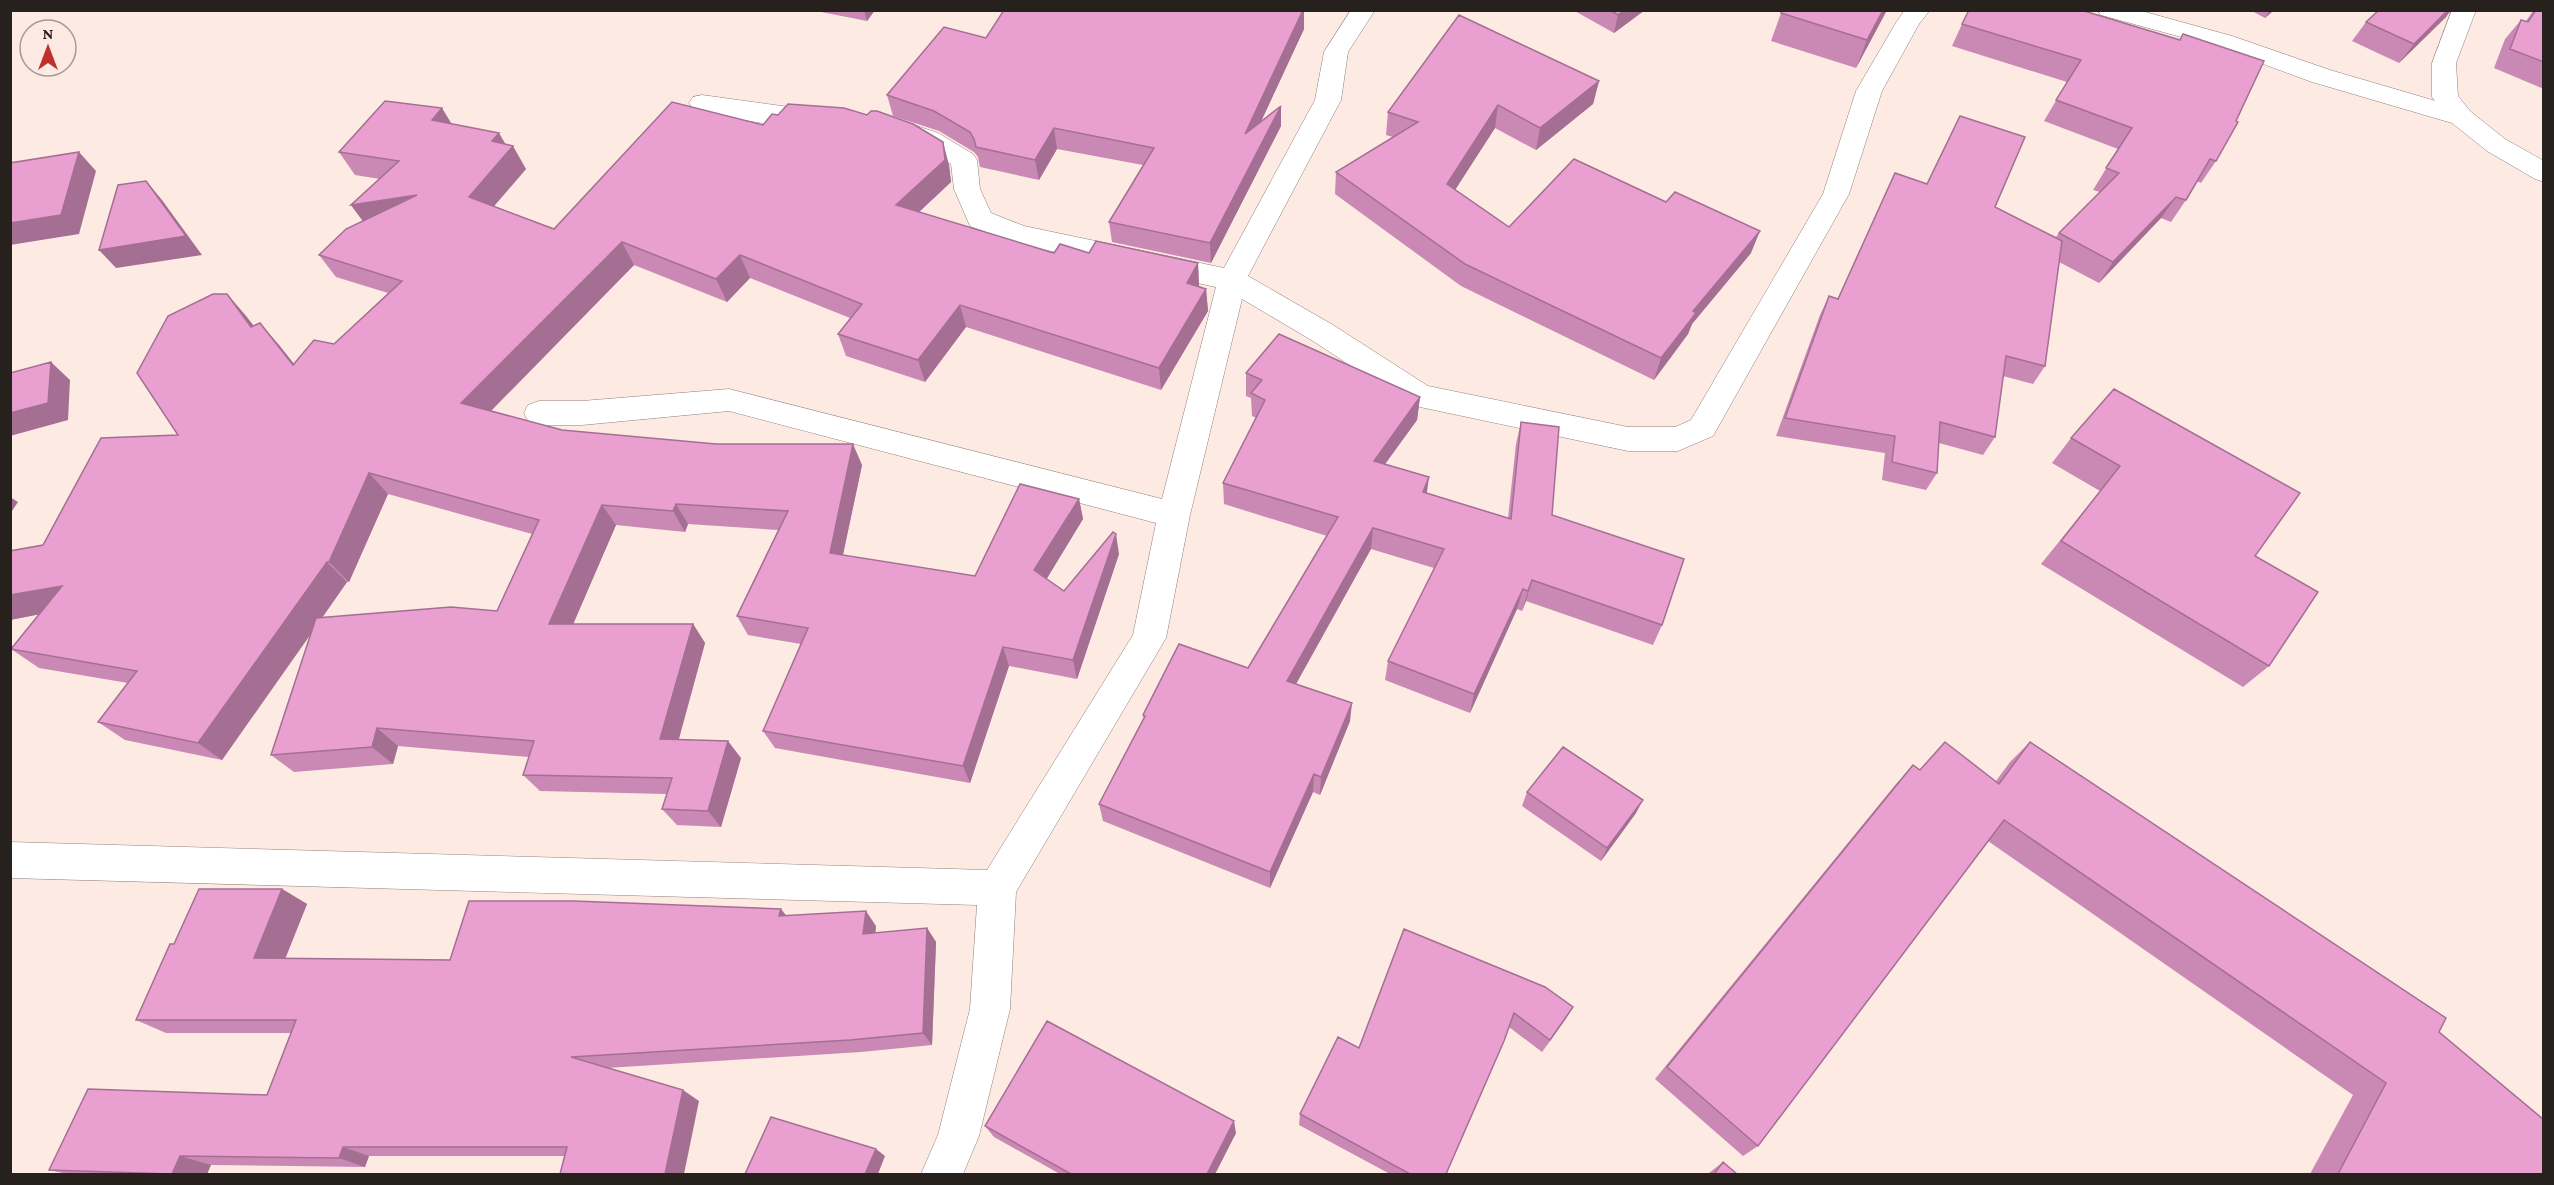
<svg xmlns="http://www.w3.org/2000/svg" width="2554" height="1185" viewBox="0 0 2554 1185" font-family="'Crimson Pro',serif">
<rect width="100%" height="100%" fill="#fceae3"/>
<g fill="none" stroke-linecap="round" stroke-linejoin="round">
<g stroke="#90807a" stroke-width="1">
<path id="minor" d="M1351 10H1375L1348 52 1341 100 1248 276 1333 325 1428 386 1628 427H1675L1691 420 1823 194 1856 91 1897 21 1905 10H1930L1919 24 1882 91 1849 194 1713 436 1678 451H1628L1420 407 1409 404 1313 341 1242 299 1190 515 1166 638 1016 892 1010 1009 979 1136 963 1174H921L938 1135 970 1009 977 905 10 878V842L987 870 1133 635 1156 523 729 411 582 425H539L528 421 524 413 528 405 539 401H582L729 389 1162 499 1216 287 1018 244 970 226 954 189 951 164 920 145 896 136 892 130 896 124 905 122 938 133 973 154 977 160 980 189 991 213 1024 226 1224 268 1315 100 1324 52Z
M2097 10H2138L2232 36 2330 70 2470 111 2474 117 2470 123 2461 125 2452 123 2312 82 2214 46 2101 15Z
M702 95 825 112 829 118 825 124C796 132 723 117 693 109L689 103 693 97Z"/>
</g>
<g stroke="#90807a" stroke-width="1">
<path id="tertiary" d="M2452 10H2476L2456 63 2458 96 2470 111 2505 139 2544 161V182L2535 179 2487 151 2452 123 2432 97V63Z"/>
</g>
<use href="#minor" fill="#fff" fill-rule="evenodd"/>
<use href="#tertiary" fill="#fff" fill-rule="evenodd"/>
</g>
<path fill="#c989b4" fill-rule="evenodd" d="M811 10H875L867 21Z
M1573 10H1645L1614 33Z
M1887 10 1856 68 1771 41 1781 13Z
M2081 10 2216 161 2201 183 2197 181 2186 200 2171 222 2161 218 2099 283 2059 262 2045 366 2033 384 2003 376 1995 437 1983 455 1939 443 1937 473 1926 490 1882 480 1885 453 1776 436 1820 315 1829 296 1837 299 1995 207 2056 237 2059 233 2100 192 2093 190 2118 149 2044 121 2067 82 1952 46 1962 24Z
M2250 10H2274L2265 18Z
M2373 10H2451L2446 17 2399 63 2352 41 2366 22 2377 12Z
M2544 10V89L2494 68 2505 39 2521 20 2526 21 2533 11Z
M1304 29 1261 121 1281 126 1211 263 1112 242 1109 222 1143 165 1057 149 1039 180 980 167 978 157 974 152 939 131 893 116 887 95Z
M1599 81 1593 104 1536 150 1495 128 1455 190 1509 227 1751 253 1692 324 1688 334 1654 380 1461 286 1335 194 1336 172 1393 137 1386 135 1388 112Z
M452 124 506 144 526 169 494 206 554 229 763 125 949 165 951 182 919 212 1054 253H1089L1198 263 1199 286 1206 289 1208 311 1161 390 966 327 925 382 846 356 838 334 850 318 750 278 727 302 634 265 491 411 562 430 862 465 843 555 975 576 1079 499 1083 519 1046 579 1064 591 1119 554 1077 679 1009 666 970 783 775 748 763 731 801 644 748 635 737 616 778 530 688 524 685 532 616 525 573 624H693L705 643 679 739 741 758 721 827 677 825 662 809 667 794 540 791 523 775 529 757 398 746 393 764 294 772 271 755 311 634 222 760 125 740 98 722 128 683 39 668 11 649 39 614 10 620V551L43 545 178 435 227 294 246 316 254 326 279 345 294 364 334 344 388 293 336 277 319 255 363 221 351 205 380 179 355 175 339 152ZM388 494 532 534 497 611 322 618 347 582H349Z
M1246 373 1420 397 1417 420 1385 464 1427 493 1508 518 1516 444 1521 422 1552 515 1662 625 1653 645 1526 601 1522 611 1517 609 1470 713 1385 680 1388 661 1434 568 1371 549 1296 684 1350 721 1320 795 1313 792 1270 888 1103 821 1099 804 1144 719 1143 715 1248 668 1327 536 1224 504 1223 483 1256 418 1252 416 1251 398 1246 396Z
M2114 389 2269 666 2243 687 2041 564 2100 491 2052 463 2071 438Z
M2030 742 2439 1032 2544 1174H2310L2353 1095 1988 841 1758 1146 1743 1156 1655 1079 1896 784 1913 765 1920 770 1996 781 2010 762Z
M1527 792 1636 813 1601 861 1522 806Z
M282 889 307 904 285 958 450 960 786 916 876 926 875 933 927 928 936 942 932 1045 861 1052 607 1068 699 1101 565 1156H369L365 1167 211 1165 207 1174H67L49 1170 267 1095 291 1033H166L136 1020 174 944Z
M1404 929 1573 1007 1542 1052 1509 1027 1446 1174H1390L1299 1125 1300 1114 1359 1048Z
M985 1126 1236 1133 1215 1174H1060L994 1137Z
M1723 1162 1737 1174H1707L1709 1173Z"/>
<path fill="#a46f92" d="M864 10H875L867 21Z
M1303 10H1304V29L1246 154 1245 134Z
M1624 10H1645L1614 33 1618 15Z
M1883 10H1887L1856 68 1867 40Z
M2270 10H2274L2265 18Z
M2448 10H2451L2446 17 2399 63 2414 44Z
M1599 81 1593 104 1536 150 1540 128Z
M1498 105 1495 128 1444 207 1447 184Z
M1281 106V126L1211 263 1210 243Z
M442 108 456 131 432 120Z
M1054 128 1057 149 1039 180 1035 160Z
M499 133 509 150 513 146 526 169 483 219 469 197 492 141Z
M943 142 949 165 951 182 903 227 896 205Z
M79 152 96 171 79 234 10 245V223Z
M146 181 162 200 202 255 116 268 99 250Z
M417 195 368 228 351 205Z
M2176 197 2161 218 2099 283 2113 262Z
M1760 231 1751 253 1692 324 1688 334 1654 380 1661 358 1693 311Z
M622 242 634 265 477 425 461 403Z
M740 255 750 278 727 302 716 279Z
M1198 263 1199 286 1189 305 1187 283Z
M1206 289 1208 311 1161 390 1159 368Z
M227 294 246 316 271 349 251 327Z
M960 305 966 327 925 382 918 360Z
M260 323 279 345 312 387 293 365Z
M51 362 70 380 68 420 10 436V413Z
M1420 397 1417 420 1372 482 1374 461Z
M853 444 862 465 839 573 830 553Z
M369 473 388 494 349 582 329 562Z
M1429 477 1426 499 1423 492Z
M10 497 18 502 10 514Z
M1079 499 1083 519 1040 590 1034 570Z
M676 504 688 524 685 532 673 511Z
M602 505 616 525 565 643 549 624Z
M1373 528 1371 549 1287 700V681Z
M1116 534 1119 554 1077 679 1073 660Z
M327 562 347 582 222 760 198 743Z
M1532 580 1526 601 1522 611 1528 591Z
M62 586 88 605 10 620V595Z
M1523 589 1517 609 1470 713 1474 694Z
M693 624 705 643 674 756 660 739Z
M1003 647 1009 666 970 783 963 766Z
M1352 703 1350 721 1320 795 1321 777Z
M377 728 398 746 393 764 372 747Z
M728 741 741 758 721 827 708 811Z
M1314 774 1313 792 1270 888V872Z
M1643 800 1636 813 1601 861 1607 848Z
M282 889 307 904 280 972 254 958Z
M781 909 793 924 779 916Z
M866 911 876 926 874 948 863 934Z
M927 928 936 942 932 1045 923 1033Z
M1573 1007 1565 1020 1542 1052 1550 1040Z
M683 1090 699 1101 684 1174H665Z
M1234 1121 1236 1133 1215 1174H1207Z
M343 1147 369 1156 365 1167 339 1158Z
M876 1149 885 1156 878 1174H865Z
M180 1156 211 1165 207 1174H172Z"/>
<path fill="#ea9fd1" stroke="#a46f92" stroke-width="1.5" d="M1004 10H1303L1245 134 1281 106 1210 243 1109 222 1154 148 1054 128 1035 160 976 147 974 139 970 132 934 111 887 95 944 27 986 38Z
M1610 10H1624L1618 15Z
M1782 10H1883L1867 40 1781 13Z
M1969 10H2081L2180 40 2183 34 2264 61 2236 121 2238 122 2216 161 2210 159 2186 200 2176 197 2113 262 2059 233 2119 173 2106 168 2132 128 2056 100 2081 60 1962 24Z
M2379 10H2448L2414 44 2366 22Z
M2536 10H2544V62L2510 49 2521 20 2528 22Z
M1459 15 1599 81 1540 128 1498 105 1447 184 1509 227 1574 159 1666 202 1675 192 1760 231 1693 311 1696 313 1661 358 1465 264 1336 172 1418 122 1388 112Z
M385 101 442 108 432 120 499 133 492 141 513 146 469 197 554 229 672 102 763 125 772 114 778 115 788 104 844 108 867 115 871 111H877L913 124 943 142 945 160 896 205 1054 253 1060 244 1089 253 1096 241 1198 263 1187 283 1206 289 1159 368 960 305 918 360 838 334 862 304 740 255 716 279 622 242 461 403 562 430 716 444H853L830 553 975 576 1020 484 1079 499 1034 570 1064 591 1113 532 1116 534 1073 660 1003 647 963 766 763 731 808 628 737 616 788 511 676 504 673 511 602 505 549 624H693L660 739 728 741 708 811 662 809 672 778 523 775 534 741 377 728 372 747 271 755 316 618 451 607 497 611 539 520 369 473 329 562H327L198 743 98 722 137 671 11 649 62 586 10 595V551L43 545 101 438 178 435 137 373 168 316 213 294H227L251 327 260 323 293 365 314 340 334 344 402 281 319 255 346 229 417 195 351 205 399 161 339 152Z
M1960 116 2025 137 1995 207 2062 241 2045 366 2006 356 1995 437 1940 422 1937 473 1892 462 1895 436 1785 418 1829 296 1838 299 1895 173 1927 184Z
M79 152 61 215 10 223V163Z
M146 181 186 236 99 250 118 185Z
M1279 334 1420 397 1374 461 1429 477 1423 492 1511 519 1521 422 1559 427 1552 515 1684 559 1662 625 1532 580 1528 591 1523 589 1474 694 1388 661 1444 549 1373 528 1287 681 1352 703 1321 777 1314 774 1270 872 1099 804 1145 716 1143 715 1179 644 1248 668 1338 517 1223 483 1265 400 1251 393 1262 380 1246 373Z
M51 362 48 403 10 413V373Z
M2114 389 2300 493 2255 556 2318 592 2269 666 2061 541 2120 466 2071 438Z
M1945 742 1999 784 2030 742 2446 1018 2439 1032 2544 1120V1174H2338L2386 1083 2004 820 1758 1146 1667 1067 1913 765 1920 770Z
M1563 747 1643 800 1607 848 1527 792Z
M199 889H282L254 958 450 960 469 901H574L781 909 779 916 866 911 863 934 927 928 923 1033 850 1040 571 1057 683 1090 665 1174H560L567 1147H343L339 1158 180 1156 172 1174 49 1170 88 1089 267 1095 296 1020H136L170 944H174Z
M1404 929 1545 987 1573 1007 1550 1040 1514 1013 1504 1041 1446 1174H1410L1300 1114 1338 1037 1359 1048Z
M1047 1021 1234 1121 1207 1174H1071L985 1126Z
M771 1117 876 1149 865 1174H745Z
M1723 1162 1737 1174H1714Z"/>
<rect width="2554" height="1185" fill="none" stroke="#27211e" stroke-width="24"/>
<g transform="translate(48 48)"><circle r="28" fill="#fceae3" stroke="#a79a94" stroke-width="1.5"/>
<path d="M0-4.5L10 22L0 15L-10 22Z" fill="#c0312e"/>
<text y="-9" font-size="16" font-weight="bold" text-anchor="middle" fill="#27211e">N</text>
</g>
</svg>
